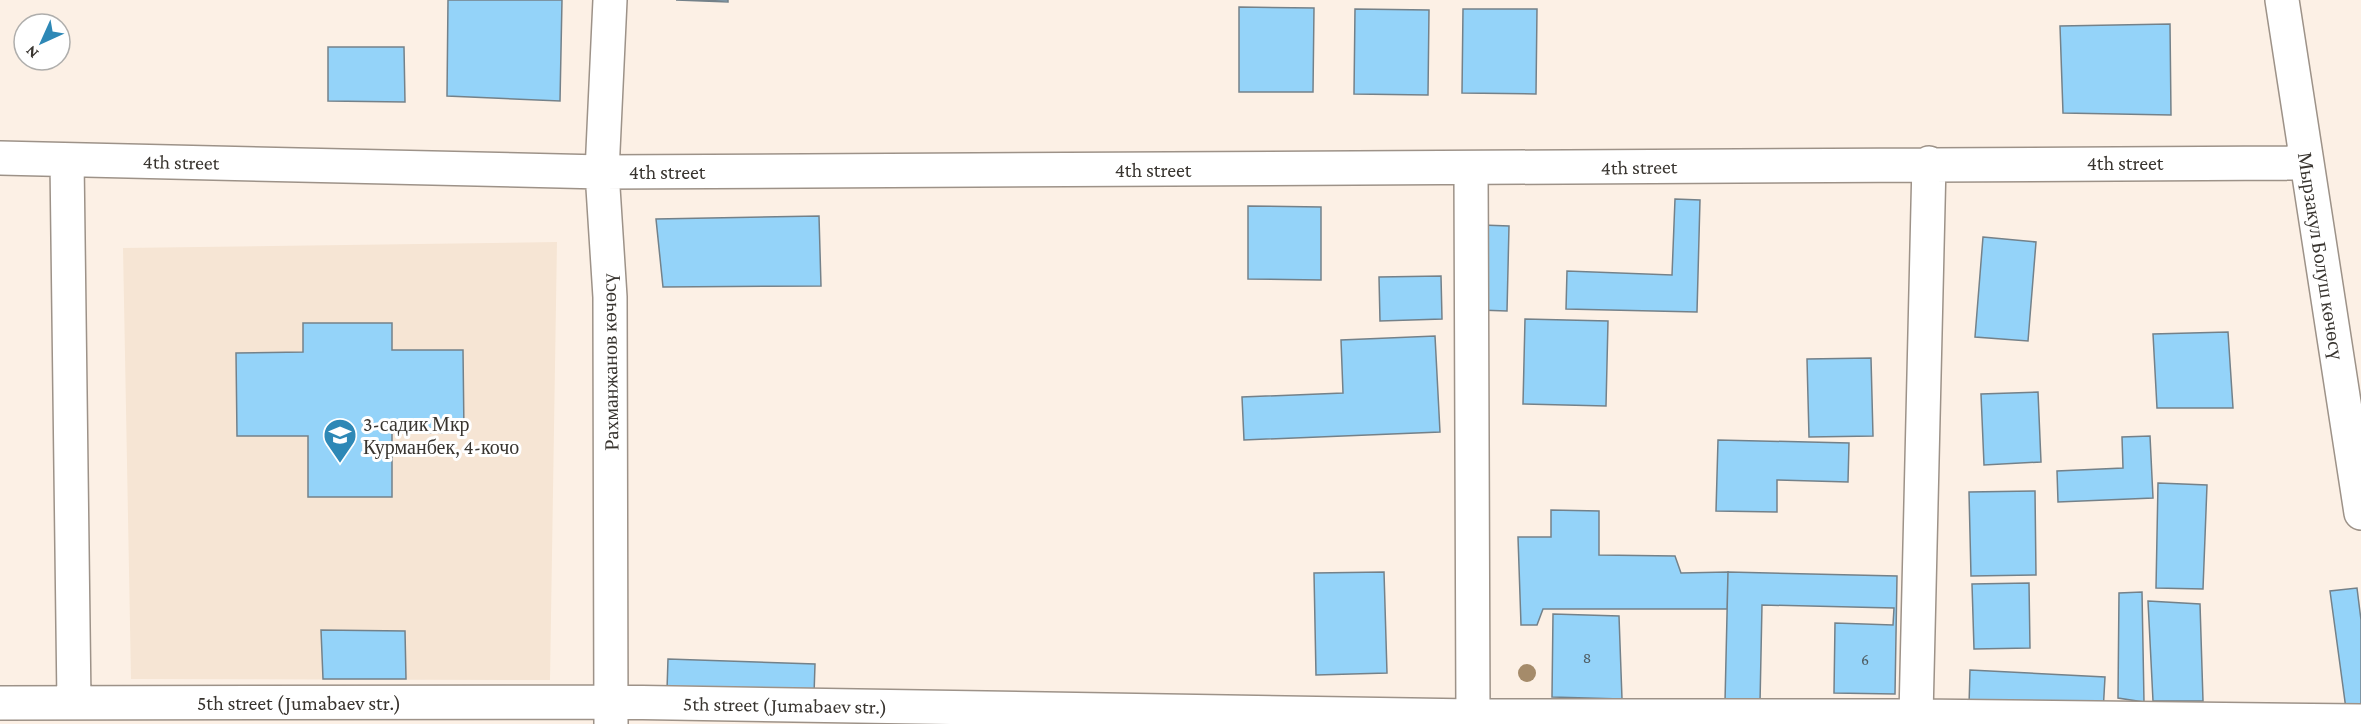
<svg xmlns="http://www.w3.org/2000/svg" width="2361" height="724" viewBox="0 0 2361 724" font-family="'Crimson Pro',serif">
<rect width="100%" height="100%" fill="#fcf0e5"/>
<path fill="#f6e5d4" d="M557 242 550 680 131 679 123 248Z"/>
<path fill="#94d3f9" stroke="#748189" stroke-width="1.5" d="M448 0H562L560 101 447 96Z
M676 0H728V2Z
M1239 7 1314 8 1313 92H1239Z
M1355 9 1429 10 1428 95 1354 94Z
M1463 9H1537L1536 94 1462 93Z
M2170 24 2171 115 2063 113 2060 26Z
M328 47H404L405 102 328 101Z
M1675 199 1700 200 1697 312 1566 309 1567 271 1672 275Z
M1248 206 1321 207V280L1248 279Z
M819 216 821 286 663 287 656 219Z
M1482 225 1509 226 1507 311 1479 310Z
M1983 237 2036 242 2028 341 1975 337Z
M1441 276 1442 319 1380 321 1379 277Z
M1525 319 1608 321 1606 406 1523 404Z
M303 323H392V350H463L464 433H392V497H308V436H237L236 353 303 352Z
M2228 332 2233 408H2157L2153 334Z
M1435 336 1440 432 1244 440 1242 397 1343 393 1341 340Z
M1871 358 1873 436 1809 437 1807 359Z
M2038 392 2041 462 1984 465 1981 394Z
M2150 436 2153 498 2058 502 2057 471 2123 468 2122 437Z
M1718 440 1849 443 1848 482 1777 480V512L1716 511Z
M2158 483 2207 485 2203 589 2156 588Z
M2035 491 2036 575 1971 576 1969 492Z
M1551 510 1599 511V555L1675 556 1681 573 1728 572 1727 609H1543L1537 625H1521L1518 537H1551Z
M1384 572 1387 673 1316 675 1314 573Z
M1728 572 1897 576 1895 694 1834 693 1835 623 1893 625 1894 608 1762 605 1760 703 1725 702Z
M2029 583 2030 648 1974 649 1972 584Z
M2357 588 2361 620V708L2346 709 2330 591Z
M2142 592 2144 702 2118 698 2119 593Z
M2148 601 2200 604 2203 701H2153Z
M1553 614 1619 616 1622 699 1552 697Z
M321 630 405 631 406 679H323Z
M668 659 815 664 814 695 667 690Z
M1970 670 2105 677 2103 713 1969 706Z"/>
<g fill="none" stroke-linecap="round" stroke-linejoin="round">
<g stroke="#9d9288" stroke-width="36">
<path id="street" d="M610 0 602 172 610 297 611 724
M2282 0 2361 513
M0 158 602 172 2307 163
M67 160 74 703
M1471 169 1473 716
M0 703 612 702 1473 716H1916L2361 721
M1916 716 1929 163"/>
</g>
<use href="#street" stroke="#fff" stroke-width="33"/>
</g>
<circle fill="#a58b6a" cx="1527" cy="673" r="9"/>
<defs>
<g id="school-pin" transform="scale(1.725)"><path d="M0 17L-7.5 6A9.5 9.5 0 1 1 7.5 6Z" fill="#2e88b6" stroke="#fff"/><path d="M0-5L7-2L0 1L-7-2ZM-4 1L0 2.5L4 1V4Q0 6-4 4Z" fill="#fff"/></g>
</defs>
<g fill-rule="evenodd">
<use href="#school-pin" x="340" y="435"/>
</g>
<g text-anchor="middle" dominant-baseline="central" stroke-width="6" stroke-linejoin="round" paint-order="stroke">
<g font-size="16" fill="#4f5c62">
<text x="1587" y="657">8</text>
<text x="1865" y="659">6</text>
</g>
<g font-size="20" fill="#38342f" stroke="#fff">
<text transform="translate(181 162) rotate(1)">4th street</text>
<text x="2125" y="163">4th street</text>
<text transform="translate(1639 167) rotate(-1)">4th street</text>
<text x="1153" y="170">4th street</text>
<text x="667" y="172">4th street</text>
<text transform="translate(2321 256) rotate(81)">Мырзакул Болуш көчөсү</text>
<text transform="translate(610 362) rotate(-91)">Рахманжанов көчөсү</text>
<text x="299" y="703">5th street (Jumabaev str.)</text>
<text transform="translate(785 705) rotate(1)">5th street (Jumabaev str.)</text>
</g>
<g font-size="20" fill="#38342f" stroke="#fff" text-anchor="start">
<text x="363" y="424">3-садик Мкр<tspan x="363" dy="23">Курманбек, 4-кочо</tspan></text>
</g>
</g>
<g transform="translate(42 42) rotate(225)"><circle r="28" fill="#ffffff" stroke="#afaeac" stroke-width="1.5"/>
<path d="M0-4.5L10 22L0 15L-10 22Z" fill="#2e88b6"/>
<text y="-9" font-size="16" font-weight="bold" text-anchor="middle" fill="#38342f">N</text>
</g>
</svg>
